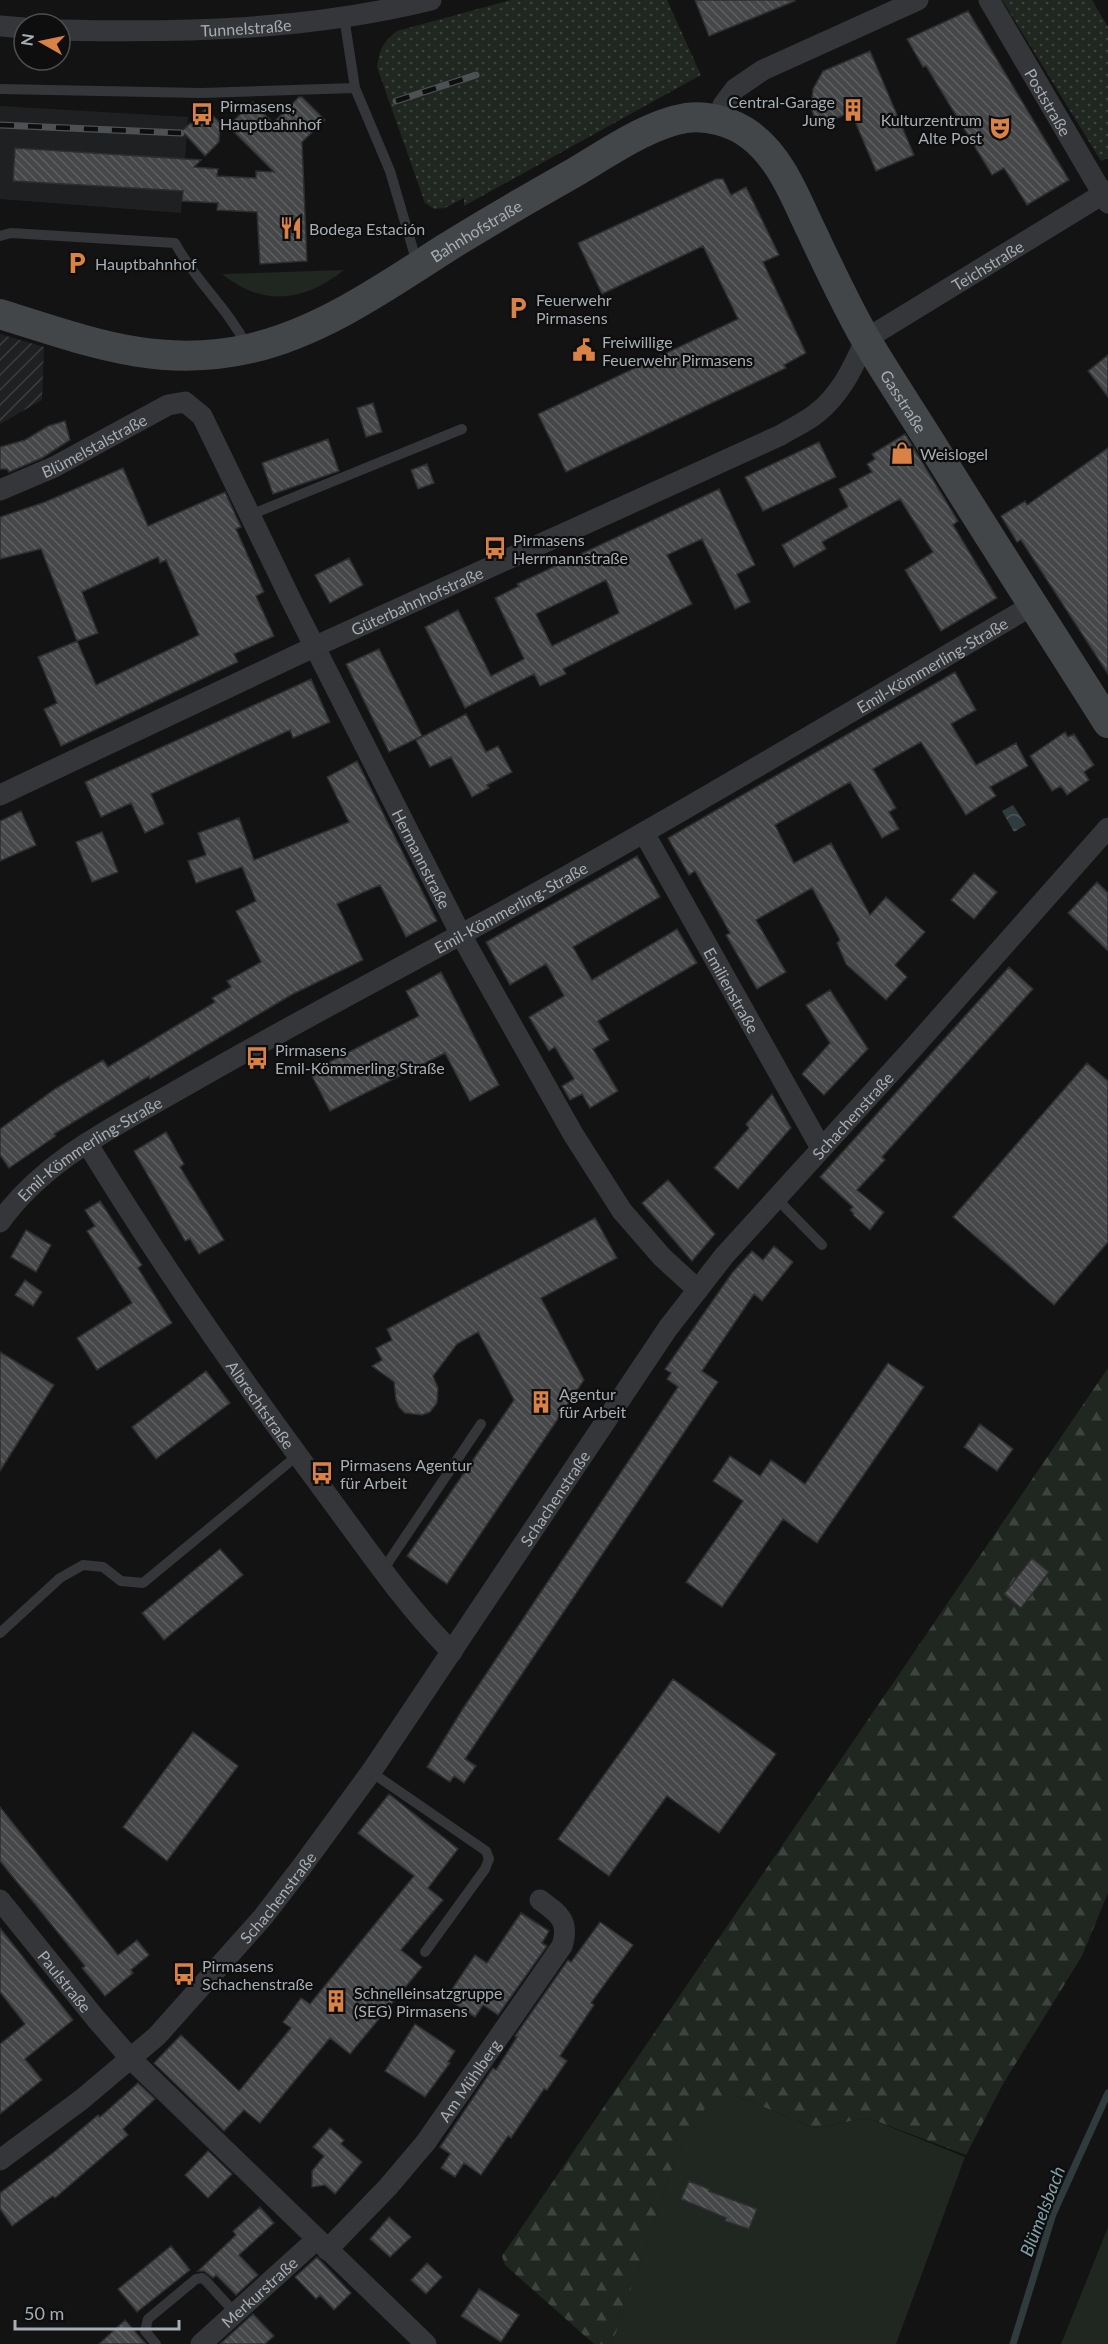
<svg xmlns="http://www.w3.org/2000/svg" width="1108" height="2344" viewBox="0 0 1108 2344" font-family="Lato,sans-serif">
<defs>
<pattern id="industrial-furrows" width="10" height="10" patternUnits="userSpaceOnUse" patternTransform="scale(1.5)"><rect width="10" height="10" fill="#1f2021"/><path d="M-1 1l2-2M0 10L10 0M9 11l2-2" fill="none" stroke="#3d3e3f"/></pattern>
<pattern id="forest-firs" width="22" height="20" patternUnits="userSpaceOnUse" patternTransform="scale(1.5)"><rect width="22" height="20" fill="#202620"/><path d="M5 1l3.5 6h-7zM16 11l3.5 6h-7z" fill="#3d433e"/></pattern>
<pattern id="park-dots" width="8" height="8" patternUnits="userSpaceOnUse" patternTransform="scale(1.5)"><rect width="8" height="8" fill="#202620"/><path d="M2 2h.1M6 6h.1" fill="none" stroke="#3d433e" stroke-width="1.8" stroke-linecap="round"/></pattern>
<pattern id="water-waves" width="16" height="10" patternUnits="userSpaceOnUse" patternTransform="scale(1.5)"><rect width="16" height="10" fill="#303b3d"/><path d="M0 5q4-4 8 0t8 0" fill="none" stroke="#4b5557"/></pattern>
<pattern id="building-back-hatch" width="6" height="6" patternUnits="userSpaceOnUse" patternTransform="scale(1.5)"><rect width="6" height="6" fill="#454749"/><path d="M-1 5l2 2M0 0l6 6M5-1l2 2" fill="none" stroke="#5d5f61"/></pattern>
</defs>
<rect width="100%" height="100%" fill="#131314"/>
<path fill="#1f2021" d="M0 106 188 117 181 213 0 199Z"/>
<path fill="url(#industrial-furrows)" d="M0 334 44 347 42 400 0 424Z"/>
<path fill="url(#forest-firs)" d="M1108 1368V1893L1082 1956 1003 2084 966 2155 868 2118 815 2128 734 2095 636 2280 612 2344H594L505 2265 502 2256Z"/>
<path fill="url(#park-dots)" d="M511 0H667L701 75 464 206V198L445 208 434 209 425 203 377 67C380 49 382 43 397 31Z
M1002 0H1092L1108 27V158L1101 161Z"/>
<path fill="#202620" d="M344 270C304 302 263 307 222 274Z
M734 2095 815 2128 868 2118 965 2157 896 2344H612L676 2157 707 2105Z
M1108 2227V2344H1061Z"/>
<path fill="url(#water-waves)" d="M1013 805 1026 825 1014 832 1002 811Z"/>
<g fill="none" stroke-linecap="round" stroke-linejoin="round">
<path stroke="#303b3d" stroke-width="7" d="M1013 2344 1053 2214 1108 2093"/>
</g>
<path fill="url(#building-back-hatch)" stroke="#2d2e30" stroke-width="1.5" fill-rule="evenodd" d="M695 0H795V1L709 36Z
M968 11 1069 180 1027 205 1004 168 992 175 926 66 923 67 907 39Z
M870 51 914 155 876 171 851 112 817 127 811 107 813 89 823 71Z
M299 97H302L325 120 302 142 307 261 260 264 257 212 217 210 218 203 182 201 183 191 13 181 15 148 201 160 194 167 218 169 217 176 256 178V171L274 172 228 126 253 102 273 123Z
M206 108 220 123 219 142 205 156 182 131Z
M716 179H723L731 195 746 187 779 255 763 262 806 353 784 365 786 368 566 472 538 414 738 319 703 246 602 294 578 243Z
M1108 355V397L1088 371Z
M373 403 382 432 366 437 357 408Z
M65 421 70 440 42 458 9 472 7 469H0V447L25 440 48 426Z
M905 434 958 521 953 525 997 598 941 631 905 570 933 552 900 499 822 542 826 549 794 567 782 545 848 507 839 489 872 472 867 464 875 459 872 454Z
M328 439 339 471 273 494 262 463Z
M819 442 836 477 763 511 745 477Z
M1108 448V674L1021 540 1017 542 1001 516 1025 501 1027 505Z
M427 464 434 483 418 489 411 470Z
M123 468 148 526 225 492 241 527 236 529 264 592 256 596 274 636 234 654 238 662 61 746 44 709 57 703 38 657 77 641 41 549 0 559V517L45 502ZM158 557 160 563 166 560 199 635 96 685 77 641 98 633 82 592Z
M719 489 755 565 737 574 750 602 735 609 702 539 667 555 692 604 563 669 566 674 540 686 534 674 465 708 425 627 458 610 491 676 524 659 495 598 519 586 517 584ZM606 580 619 613 552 646 536 614Z
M349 558 363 585 330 603 315 575Z
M379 649 422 736 389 752 346 664Z
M955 672 976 710 951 724 976 765 1016 743 1028 766 990 787 996 796 966 815 921 742 873 769 896 808 889 812 899 829 882 838 850 782 775 825 794 863 831 843 870 915 886 897 925 932 895 965 907 977 886 1000 846 964 837 943 840 940 812 888 756 920 786 972 757 989 726 935 730 933 695 871 689 875 668 838Z
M311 679 330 722 293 738 290 730 151 794 164 824 145 833 131 803 101 817 85 782Z
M466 714 486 752 498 746 512 772 487 785 489 788 472 797 451 757 430 767 416 740Z
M1065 732 1068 737 1074 734 1094 765 1084 772 1089 780 1067 795 1061 786 1052 791 1030 756Z
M357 761 437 921 406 937 380 885 337 904 363 960 291 995 150 1079 149 1076 54 1134 56 1136 9 1168 0 1155V1129L55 1089 103 1060 108 1067 215 1002 212 998 231 987 227 981 261 962 236 911 256 901 242 867 196 883 188 861 206 855 198 833 239 818 254 860 349 822 327 777Z
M21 811 36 845 0 861V821Z
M102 832 118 872 92 882 76 842Z
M637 856 660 897 573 947 592 980 677 929 697 963 598 1021 609 1040 593 1049 618 1091 590 1108 582 1094 570 1100 562 1086 574 1079 555 1047 549 1051 529 1017 564 996 546 964 510 985 486 942Z
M974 873 997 892 974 919 951 900Z
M1097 882 1108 893V951L1068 913Z
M1009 967 1033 989 882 1157 885 1160 857 1190 884 1212 870 1230 853 1215 854 1214 850 1210 853 1207 820 1177Z
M441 972 499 1085 470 1101 445 1053 330 1111 310 1072 419 1016 406 991Z
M830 990 868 1049 824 1095 802 1074 830 1043 806 1005Z
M1087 1063 1108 1081V1242L1054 1305 953 1217Z
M772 1094 791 1128 738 1189 714 1168 749 1128 746 1124Z
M166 1132 184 1164 180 1167 224 1240 199 1254 190 1239 185 1241 134 1151Z
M668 1180 715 1234 692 1261 642 1203Z
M100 1201 142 1265 138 1268 172 1323 97 1370 77 1338 132 1303 87 1231 95 1226 85 1210Z
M595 1218 617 1258 541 1298 584 1380 447 1584 407 1556 514 1400 478 1332 457 1344 433 1376 438 1388 437 1403 430 1412 422 1415 405 1413 399 1407 396 1400 394 1382 372 1366 382 1360 376 1348 392 1340 387 1329Z
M26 1230 51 1245 36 1272 11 1257Z
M774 1246 793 1262 762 1301 754 1294 702 1371 718 1382 465 1759 476 1766 464 1783 454 1776 450 1782 427 1767 462 1710 678 1387 667 1379 671 1373 665 1369 732 1273 752 1251 763 1260Z
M25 1280 42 1292 33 1306 15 1295Z
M0 1352 54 1385 0 1471Z
M888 1363 924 1387 817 1543 783 1519 722 1607 686 1582 743 1501 713 1481 730 1456 760 1476 771 1460 805 1484Z
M206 1371 230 1403 156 1459 132 1427Z
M980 1424 1013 1449 997 1471 964 1447Z
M220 1549 243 1575 164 1640 142 1613Z
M1032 1558 1049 1572 1021 1608 1004 1594Z
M673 1679 776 1754 719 1833 667 1796 609 1876 558 1839Z
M193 1732 238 1766 167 1861 123 1827Z
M389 1794 458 1849 428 1888 443 1900 401 1950 422 1967 350 2054 330 2038 260 2123 244 2110 224 2131 154 2063 181 2035 239 2091 291 2028 283 2022 301 1998 310 2004 414 1876 358 1833Z
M0 1807 118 1955 137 1940 149 1955 131 1970 133 1973 105 1996 82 1968 85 1966 0 1861Z
M521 1913 549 1931 542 1943 547 1946 498 2015 483 2005 475 2017 446 1998 475 1955 487 1963Z
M600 1922 633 1945 591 2003 594 2005 560 2056 567 2061 547 2090 544 2089 511 2138 508 2136 481 2175 464 2163 455 2177 441 2168 450 2154 440 2147 493 2068 496 2070 517 2037 515 2036 568 1960 571 1962Z
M0 1928 73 2020 25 2059 42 2080 0 2114V2044L25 2024 0 1992Z
M415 2024 455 2051 448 2062 450 2063 425 2097 385 2071Z
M138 2083 155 2099 123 2129 128 2135 55 2198 53 2196 12 2226 0 2209V2193L54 2152 98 2115 100 2117Z
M330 2128 344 2140 341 2144 362 2162 335 2194 325 2185 312 2187V2171L324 2156 313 2147Z
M208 2151 232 2174 208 2198 185 2175Z
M689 2181 709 2189V2191L757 2209 749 2229 725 2221 726 2218 681 2199Z
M260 2207 274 2223 239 2255 258 2275 236 2295 216 2275 213 2278 204 2271H198L236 2235 233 2231Z
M389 2217 411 2237 390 2257 370 2239Z
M171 2246 190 2270 137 2312 118 2289Z
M317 2257 351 2293 334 2310 320 2295 316 2299 295 2277Z
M427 2263 442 2277 426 2294 411 2280Z
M479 2289 519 2315 501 2342 461 2316Z
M253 2314 274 2336 265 2344H220Z
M125 2320 146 2344H99Z"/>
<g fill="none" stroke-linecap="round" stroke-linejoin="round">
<path stroke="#343639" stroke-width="10" d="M344 17 355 88 390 171 417 263
M0 89 201 93 355 88
M0 236 11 233 175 243C196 282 226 306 247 346
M250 515 462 429
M776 1198 822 1245
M383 1570 481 1424
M0 1633 60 1578 83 1565 103 1567 121 1581 143 1583 298 1455
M371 1772 486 1851 489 1859 485 1869 425 1952
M156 2344 145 2331 148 2319 196 2279 202 2278 206 2281 236 2314"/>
<g stroke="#343639" stroke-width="21">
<path id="s1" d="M989 0 1108 203"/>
<path d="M0 26 24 28"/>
<path id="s2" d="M60 30C186 33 308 30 431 0"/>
<path d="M718 120 723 105 735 89 763 70 918 0"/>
<path id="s3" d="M0 490 54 467 168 405 185 402 202 416 293 604 461 935 573 1134 622 1211 662 1257 698 1290"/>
<path id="s4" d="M0 795 316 646 781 435C792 428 806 422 817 413 842 393 853 367 866 339L1108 191"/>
<path id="s5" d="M644 833 821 1148"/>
<path id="s6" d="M87 1143C160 1263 241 1379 325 1492 366 1547 404 1604 452 1652"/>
<path id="s7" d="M0 1222C44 1160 114 1127 178 1090 271 1036 366 986 460 935 654 830 843 716 1033 605"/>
<path id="s8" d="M0 1900 96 2019 131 2059 426 2344"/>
<path id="s9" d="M0 2160 81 2100 157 2036 263 1917 300 1869 371 1772 668 1328 724 1256 914 1047 1108 828"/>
<path id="s10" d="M327 2250 388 2187 426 2142 562 1946C570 1921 559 1914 540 1900"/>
<path id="s11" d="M201 2344 317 2239"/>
</g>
<path stroke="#434648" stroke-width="30" id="s12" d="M0 314C87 341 159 370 252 348 323 331 385 287 446 248 489 221 533 196 577 171 609 152 649 124 686 118 707 115 733 122 750 135 781 158 795 197 811 230 828 266 845 303 865 338 887 375 911 411 934 448 991 540 1050 631 1108 723"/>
<g stroke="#4e5153" stroke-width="7">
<path id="rail" d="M396 101 476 75
M0 125 181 133"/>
</g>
<use href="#rail" stroke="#0e0e0f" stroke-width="4.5" stroke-dasharray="14" stroke-linecap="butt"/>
</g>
<defs>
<g id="building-bare" transform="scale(1.8)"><path d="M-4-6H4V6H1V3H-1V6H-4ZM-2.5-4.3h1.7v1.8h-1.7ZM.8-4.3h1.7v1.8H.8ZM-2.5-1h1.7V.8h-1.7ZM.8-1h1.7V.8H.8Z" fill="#da8245" stroke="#0e0e0f" stroke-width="2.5" paint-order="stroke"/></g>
<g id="bus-bare" transform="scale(1.8)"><path d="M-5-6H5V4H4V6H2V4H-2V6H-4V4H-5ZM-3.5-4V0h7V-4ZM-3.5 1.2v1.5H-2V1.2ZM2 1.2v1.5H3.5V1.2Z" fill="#da8245" stroke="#0e0e0f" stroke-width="2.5" paint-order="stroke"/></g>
<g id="theatre-bare" transform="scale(1.8)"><path d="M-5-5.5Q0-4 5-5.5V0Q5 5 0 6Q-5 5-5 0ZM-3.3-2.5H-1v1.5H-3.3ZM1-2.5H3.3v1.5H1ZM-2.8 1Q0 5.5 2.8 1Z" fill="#da8245" stroke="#0e0e0f" stroke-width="2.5" paint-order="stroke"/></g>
<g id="restaurant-bare" transform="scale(1.8)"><path d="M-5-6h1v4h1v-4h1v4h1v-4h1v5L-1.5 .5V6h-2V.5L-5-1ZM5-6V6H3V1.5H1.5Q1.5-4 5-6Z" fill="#da8245" stroke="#0e0e0f" stroke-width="2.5" paint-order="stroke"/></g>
<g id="parking-bare" transform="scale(1.8)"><path d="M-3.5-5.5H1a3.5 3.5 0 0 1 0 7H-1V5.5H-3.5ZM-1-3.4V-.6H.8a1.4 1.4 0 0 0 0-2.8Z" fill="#da8245" stroke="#0e0e0f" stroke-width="2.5" paint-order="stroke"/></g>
<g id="civic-bare" transform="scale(1.8)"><path d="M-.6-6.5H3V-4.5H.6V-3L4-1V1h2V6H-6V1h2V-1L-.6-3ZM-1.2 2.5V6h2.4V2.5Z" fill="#da8245" stroke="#0e0e0f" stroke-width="2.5" paint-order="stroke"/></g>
<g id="shop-bare" transform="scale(1.8)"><path d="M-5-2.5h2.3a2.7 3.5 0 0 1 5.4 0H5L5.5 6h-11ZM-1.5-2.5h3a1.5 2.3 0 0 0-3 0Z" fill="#da8245" stroke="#0e0e0f" stroke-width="2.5" paint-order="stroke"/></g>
</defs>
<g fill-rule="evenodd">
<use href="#building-bare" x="853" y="110"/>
<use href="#bus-bare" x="202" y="114"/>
<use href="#theatre-bare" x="1000" y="128"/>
<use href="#restaurant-bare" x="291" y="228"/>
<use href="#parking-bare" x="77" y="263"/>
<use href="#parking-bare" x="518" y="308"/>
<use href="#civic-bare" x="584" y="350"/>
<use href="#shop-bare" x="902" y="453"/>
<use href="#bus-bare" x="495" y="548"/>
<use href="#bus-bare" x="257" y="1058"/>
<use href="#building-bare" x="541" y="1402"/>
<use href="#bus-bare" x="322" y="1473"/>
<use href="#bus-bare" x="184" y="1974"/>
<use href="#building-bare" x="336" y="2001"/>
</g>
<g text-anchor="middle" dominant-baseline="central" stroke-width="4.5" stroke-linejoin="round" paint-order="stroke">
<g font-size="16" fill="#a6adb3" stroke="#0e0e0f">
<text stroke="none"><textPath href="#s2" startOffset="186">Tunnelstraße</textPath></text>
<text stroke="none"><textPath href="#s1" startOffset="118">Poststraße</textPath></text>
<text stroke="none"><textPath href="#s12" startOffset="512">Bahnhofstraße</textPath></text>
<text stroke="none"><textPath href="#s4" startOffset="1134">Teichstraße</textPath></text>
<text stroke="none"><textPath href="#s12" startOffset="1128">Gasstraße</textPath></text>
<text stroke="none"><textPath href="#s3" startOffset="104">Blümelstalstraße</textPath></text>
<text stroke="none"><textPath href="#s4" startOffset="460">Güterbahnhofstraße</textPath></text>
<text stroke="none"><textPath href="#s7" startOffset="1089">Emil-Kömmerling-Straße</textPath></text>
<text stroke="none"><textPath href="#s3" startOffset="722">Hermannstraße</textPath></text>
<text stroke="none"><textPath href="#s7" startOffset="603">Emil-Kömmerling-Straße</textPath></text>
<text stroke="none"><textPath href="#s5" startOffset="180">Emilienstraße</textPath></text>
<text stroke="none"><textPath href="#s9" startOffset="1356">Schachenstraße</textPath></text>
<text stroke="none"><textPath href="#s7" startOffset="117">Emil-Kömmerling-Straße</textPath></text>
<text stroke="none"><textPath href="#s6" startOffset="314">Albrechtstraße</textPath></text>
<text stroke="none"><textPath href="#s9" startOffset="870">Schachenstraße</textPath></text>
<text stroke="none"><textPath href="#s9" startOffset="384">Schachenstraße</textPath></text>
<text stroke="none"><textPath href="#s8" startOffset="104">Paulstraße</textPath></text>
<text stroke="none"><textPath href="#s10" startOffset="222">Am Mühlberg</textPath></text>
<text stroke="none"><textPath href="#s11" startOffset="78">Merkurstraße</textPath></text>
</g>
<g font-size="16" fill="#a6adb3" stroke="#0e0e0f" text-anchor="start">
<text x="835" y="101" text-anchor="end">Central-Garage<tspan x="835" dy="18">Jung</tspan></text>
<text x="220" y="105">Pirmasens,<tspan x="220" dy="18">Hauptbahnhof</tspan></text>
<text x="982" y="119" text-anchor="end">Kulturzentrum<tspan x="982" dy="18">Alte Post</tspan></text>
<text x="309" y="228">Bodega Estación</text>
<text x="95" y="263">Hauptbahnhof</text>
<text x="536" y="299">Feuerwehr<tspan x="536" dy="18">Pirmasens</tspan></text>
<text x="602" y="341">Freiwillige<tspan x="602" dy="18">Feuerwehr Pirmasens</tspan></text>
<text x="920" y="453">Weislogel</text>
<text x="513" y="539">Pirmasens<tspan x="513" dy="18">Herrmannstraße</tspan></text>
<text x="275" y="1049">Pirmasens<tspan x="275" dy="18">Emil-Kömmerling Straße</tspan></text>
<text x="559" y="1393">Agentur<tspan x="559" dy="18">für Arbeit</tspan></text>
<text x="340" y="1464">Pirmasens Agentur<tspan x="340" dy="18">für Arbeit</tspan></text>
<text x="202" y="1965">Pirmasens<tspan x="202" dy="18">Schachenstraße</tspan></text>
<text x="354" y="1992">Schnelleinsatzgruppe<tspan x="354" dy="18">(SEG) Pirmasens</tspan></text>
</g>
<g font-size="18" font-style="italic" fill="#81a1aa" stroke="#0e0e0f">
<text transform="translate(1042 2211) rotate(-69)">Blümelsbach</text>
</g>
</g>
<g transform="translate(42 42) rotate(279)"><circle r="28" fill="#0e0e0f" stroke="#4b4e51" stroke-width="1.5"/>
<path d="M0-4.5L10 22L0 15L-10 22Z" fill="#da8245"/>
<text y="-9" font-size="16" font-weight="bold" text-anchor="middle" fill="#a6adb3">N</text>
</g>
<path d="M15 2320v9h164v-9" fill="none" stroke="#a6adb3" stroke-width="3"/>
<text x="24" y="2320" font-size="18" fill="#a6adb3" stroke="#0e0e0f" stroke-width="4.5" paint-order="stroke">50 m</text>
</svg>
